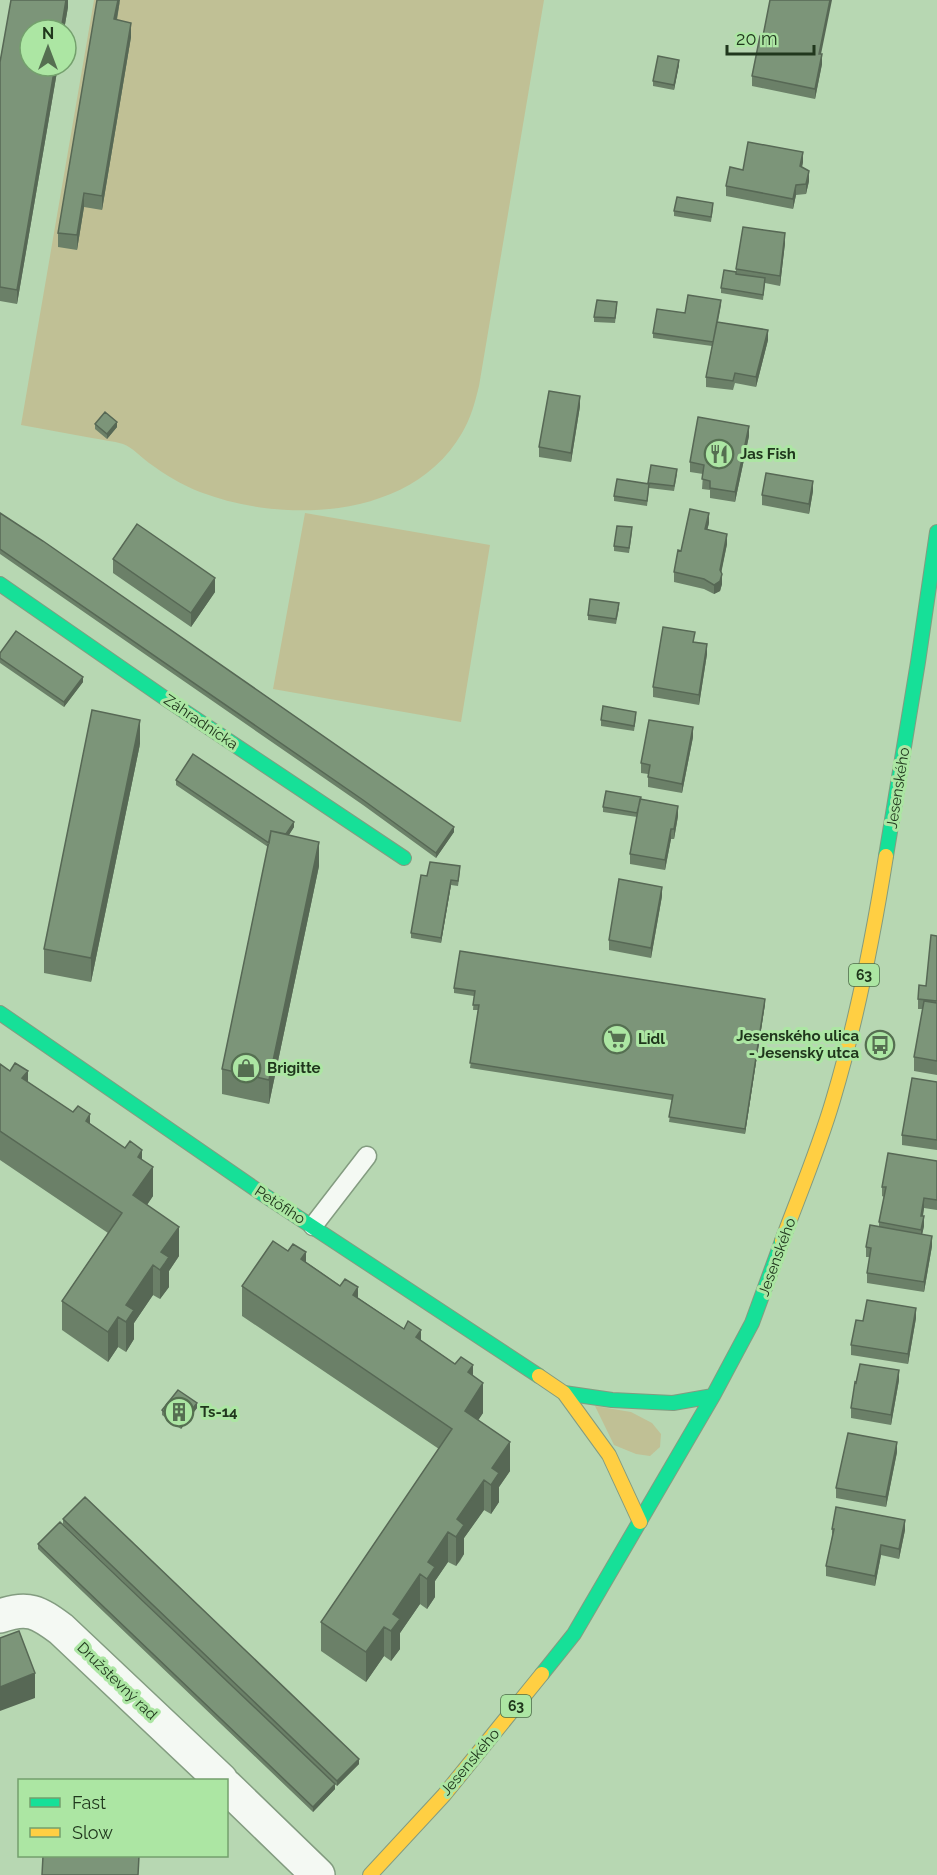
<svg xmlns="http://www.w3.org/2000/svg" width="937" height="1875" viewBox="0 0 937 1875" font-family="Raleway,sans-serif">
<rect width="100%" height="100%" fill="#b7d7b2"/>
<path fill="#c0c095" d="M94 0H544L479 386C475 402 471 418 462 433 412 520 284 524 200 492 182 485 164 474 149 463 141 457 132 447 123 444 113 441 102 440 92 438 68 434 45 429 21 425Z
M305 513 490 545 461 722 273 689Z
M595 1406 631 1412 652 1423 661 1434 660 1447 650 1456 636 1454 614 1445Z"/>
<g fill="none" stroke-linecap="round" stroke-linejoin="round">
<g stroke="#839c80" stroke-width="21">
<path id="lane" d="M313 1226 367 1156"/>
</g>
<g stroke="#839c80" stroke-width="36">
<path id="street" d="M0 1616C28 1606 38 1612 61 1629L221 1780
M226 1786 318 1875"/>
</g>
<g stroke="#839c80" stroke-width="16">
<path id="fast" d="M0 584 166 699 404 858
M886 856 918 662 937 532
M0 1013 261 1193 539 1376
M564 1393 612 1400 673 1403 713 1396
M542 1674 574 1634 713 1396 752 1323 782 1241"/>
</g>
<g stroke="#839c80" stroke-width="16">
<path id="slow" d="M782 1241C799 1195 819 1148 833 1100 857 1020 873 938 886 856
M539 1376 564 1393 609 1455 640 1522
M370 1875 444 1795 542 1674"/>
</g>
<use href="#lane" stroke="#f4f9f3" stroke-width="18"/>
<use href="#street" stroke="#f4f9f3" stroke-width="33"/>
<use href="#fast" stroke="#16e098" stroke-width="14"/>
<use href="#slow" stroke="#ffcf43" stroke-width="14"/>
</g>
<path fill="#6b8068" d="M11 0H68V7L64 30H30V66H58L17 304 0 301V62Z
M120 0 117 20 131 37 102 210 84 207 77 250 58 247V233Z
M821 54 822 64 815 99 752 86V76Z
M679 65 674 90 653 86V81Z
M803 162 802 167 809 181 806 194 796 195 793 209 726 196V186L743 170Z
M713 208 711 222 674 216V211Z
M785 243 780 286 765 283 763 300 721 293V288L736 272V269Z
M721 305 718 322 768 340 756 387 735 383 733 390 706 387V377L712 346 653 338V333L685 313Z
M617 307 615 323 594 322V317Z
M580 406 571 462 539 457V447Z
M95 424 117 427 107 439 95 429Z
M749 436 735 502 710 498V490L702 489 703 474 690 472V462Z
M677 474 674 491 649 488 647 506 614 501V496Z
M813 491 809 514 762 505V495Z
M0 513 454 832 436 858 363 805 0 554Z
M709 523 707 530 727 544 721 572 722 584 720 591 714 594 704 589 674 582V572L681 551Z
M632 532 629 553 614 551V546Z
M113 559 215 592 191 627 113 573Z
M619 608 616 624 588 620V615Z
M695 642 707 654 699 705 653 697V687Z
M0 653 83 682 64 707 0 663Z
M636 717 634 731 601 726V720Z
M693 737 682 793 648 787V774L641 773V763Z
M140 744 91 982 44 973V949Z
M176 780 294 827 289 835 319 866 269 1104 222 1094V1069L268 847 176 785Z
M641 799 678 816 674 839H671L665 870 630 864V854L637 817 603 812V807Z
M460 871 458 886 451 885 441 943 411 938V933L427 876Z
M662 896 651 958 609 950V940Z
M937 936V1075L914 1071V1057L923 1009H918V999L926 986Z
M454 988 765 1004 745 1134 669 1122 672 1100 470 1068 478 1010H473L474 996 454 993Z
M0 1064 142 1160 153 1196 147 1205 179 1256 169 1271V1287L160 1299 153 1295 134 1323V1339L126 1352 118 1347 108 1362 62 1330V1301L108 1233 0 1160Z
M937 1082V1150L902 1145V1135Z
M937 1161V1210L924 1208 923 1216 924 1226 922 1234 932 1246 924 1292 867 1283V1273L870 1257H866V1247L879 1227V1222L884 1197 882 1196V1187Z
M306 1262 473 1376 483 1413 478 1420 510 1471 499 1487V1502L491 1514 484 1510 464 1538V1554L460 1561 456 1566 448 1562 435 1581V1597L427 1609 420 1604 400 1633V1649L391 1661 384 1656 366 1682 321 1651V1622L439 1449 242 1316V1286Z
M916 1318 908 1364 851 1355V1345L863 1321Z
M899 1380 891 1425 851 1418V1408Z
M197 1408 181 1429 162 1415V1410Z
M897 1452 886 1507 836 1498V1488Z
M63 1519 359 1764 337 1786 63 1524Z
M832 1529 905 1530 899 1559 881 1555 875 1586 826 1576V1566L832 1538Z
M38 1544 335 1789 313 1812 38 1549Z"/>
<path fill="#576855" d="M66 0H68V7L64 30H61Z
M118 0H120L114 34V19Z
M830 0H832L819 64V54Z
M131 23V37L102 210V196Z
M822 54V64L815 99V89Z
M679 60V65L674 90V85Z
M55 66H58L17 304V290Z
M803 152V162L800 175V166Z
M809 171V181L806 194V184Z
M796 185V195L793 209V199Z
M84 193V207L77 250V235Z
M785 233V243L780 286V276Z
M768 330V340L756 387V377Z
M580 396V406L571 462V453Z
M117 422V427L107 439V434Z
M749 426V436L735 502V492Z
M813 481V491L809 514V504Z
M709 513V523L705 539V529Z
M727 534V544L720 579V570Z
M722 574V584L720 591 714 594V585Z
M215 578V592L191 627V613Z
M707 644V654L699 705V695Z
M83 677V682L64 707V702Z
M140 720V744L91 982V958Z
M693 727V737L682 793V784Z
M678 806V816L674 839V829Z
M294 822V827L277 853V848Z
M454 827V832L436 858V853Z
M671 829V839L665 870V860Z
M319 842V866L269 1104V1080Z
M451 880V885L441 943V938Z
M662 887V896L651 958V948Z
M765 999V1004L745 1134V1129Z
M28 1071V1101L22 1078Z
M90 1114V1144L86 1121Z
M142 1150V1179L138 1157Z
M153 1167V1196L133 1225V1195Z
M924 1198V1208L921 1226V1216Z
M924 1216V1226L921 1240V1230Z
M179 1227V1256L169 1271V1287L160 1299V1270L161 1252Z
M932 1236V1246L924 1292V1282Z
M306 1252V1281L301 1259Z
M153 1265V1295L134 1323V1339L126 1352V1305Z
M358 1287V1317L353 1295Z
M916 1308V1318L908 1364V1354Z
M118 1317V1347L108 1362V1332Z
M421 1330V1360L416 1337Z
M473 1365V1395L468 1372Z
M899 1370V1380L891 1425V1415Z
M483 1383V1413L465 1440V1411Z
M197 1403V1408L181 1429V1424Z
M510 1442V1471L499 1487V1502L491 1514V1485L492 1468Z
M897 1442V1452L886 1507V1497Z
M484 1480V1510L464 1538V1554L456 1566V1537L457 1519Z
M905 1520V1530L899 1559V1549Z
M448 1532V1562L435 1581V1597L427 1609V1579L428 1562Z
M881 1545V1555L875 1586V1576Z
M420 1574V1604L400 1633V1649L391 1661V1631L393 1614Z
M384 1627V1656L366 1682V1652Z
M35 1673V1698L0 1711V1687Z
M359 1759V1764L337 1786V1781Z
M335 1784V1789L313 1812V1807Z"/>
<path fill="#7c9579" stroke="#576855" stroke-width="1.5" d="M11 0H66L61 30H30V66H55L17 290 0 287V62Z
M97 0H118L114 19 131 23 102 196 84 193 77 235 58 233Z
M770 0H830L819 54H822L815 89 752 76 760 36H763Z
M658 56 679 60 674 85 653 81Z
M748 142 803 152 800 166 809 171 806 184 796 185 793 199 726 186 730 167 743 170Z
M677 197 713 203 711 217 674 211Z
M743 227 785 233 780 276 736 269Z
M724 270 736 272V274L765 278 763 295 721 288Z
M688 295 721 300 713 342 653 333 657 309 685 313Z
M597 300 617 302 615 318 594 317Z
M717 322 768 330 756 377 735 373 733 381 706 377Z
M549 391 580 396 571 453 539 447Z
M105 412 117 422 107 434 95 424Z
M698 417 749 426 735 492 710 488V481L702 479 704 465 690 462Z
M651 465 677 469 674 486 648 483Z
M766 473 813 481 809 504 762 495Z
M617 479 649 484 647 501 614 496Z
M690 509 709 513 705 529 727 534 720 570 722 574 720 581 714 585 704 579 674 572 678 550 681 551Z
M0 513 43 541 454 827 436 853 363 800 0 549Z
M137 524 215 578 191 613 113 559Z
M617 526 632 527 629 548 614 546Z
M590 599 619 603 616 619 588 615Z
M663 627 695 632 693 642 707 644 699 695 653 687Z
M16 631 83 677 64 702 0 658V653Z
M603 706 636 712 634 726 601 720Z
M92 710 140 720 91 958 44 949Z
M649 720 693 727 682 784 648 777 650 765 641 763Z
M193 754 294 822 286 834 271 831 269 843 176 780Z
M606 791 641 797 637 813 603 807Z
M640 799 678 806 674 829H671L665 860 630 854Z
M271 831 319 842 269 1080 222 1069Z
M430 862 460 866 458 881 451 880 441 938 411 933 421 875 427 876Z
M619 879 662 887 651 948 609 940Z
M931 935 937 936V1001L918 999 919 985 926 986Z
M460 951 765 999 745 1129 669 1117 673 1095 470 1063 479 1005H473L475 991 454 988Z
M924 1001 937 1003V1061L914 1057Z
M15 1063 28 1071 22 1078 73 1112 78 1106 90 1114 86 1121 125 1148 130 1141 142 1150 138 1157 153 1167 133 1195 179 1227 161 1252 169 1257 165 1263 160 1270 153 1265 126 1305 134 1310 126 1322 118 1317 108 1332 62 1301 122 1213 0 1131V1064L10 1071Z
M912 1078 937 1082V1140L902 1135Z
M888 1153 937 1161V1200L924 1198 921 1216H924L921 1230 879 1222 886 1187H882Z
M870 1225 932 1236 924 1282 867 1273 871 1248 866 1247Z
M273 1241 288 1251 293 1244 306 1252 301 1259 340 1286 345 1279 358 1287 353 1295 404 1329 408 1321 421 1330 416 1337 455 1364 461 1357 473 1365 468 1372 483 1383 465 1411 510 1442 492 1468 499 1473 491 1485 484 1480 457 1519 464 1525 456 1537 448 1532 428 1562 435 1567 427 1579 420 1574 393 1614 400 1619 391 1631 384 1627 366 1652 321 1622 452 1429 242 1286Z
M867 1300 916 1308 908 1354 851 1345 856 1320 863 1321Z
M860 1364 899 1370 891 1415 851 1408 855 1382 856 1383Z
M178 1390 197 1403 181 1424 162 1410Z
M848 1433 897 1442 886 1497 836 1488Z
M85 1497 359 1759 337 1781 63 1519Z
M836 1507 905 1520 899 1549 881 1545 875 1576 826 1566 834 1529H832Z
M60 1522 335 1784 313 1807 38 1544Z
M19 1631 35 1673 0 1687V1638Z
M43 1856H139L138 1875H42Z"/>
<defs>
<g id="restaurant-ring" transform="scale(1.5)"><circle r="9.5" fill="#ace6a3" stroke="#556f51" stroke-width="1.5"/><path d="M-5-6h1v4h1v-4h1v4h1v-4h1v5L-1.5 .5V6h-2V.5L-5-1ZM5-6V6H3V1.5H1.5Q1.5-4 5-6Z" fill="#556f51"/></g>
<g id="supermarket-ring" transform="scale(1.5)"><circle r="9.5" fill="#ace6a3" stroke="#556f51" stroke-width="1.5"/><path d="M-6-5.5h2.5l.6 2H6L4.5 2H-2.5L-4.4-4H-6ZM-1.5 3.2a1.3 1.3 0 1 0 .1 0ZM3 3.2a1.3 1.3 0 1 0 .1 0Z" fill="#556f51"/></g>
<g id="bus-ring" transform="scale(1.5)"><circle r="9.5" fill="#ace6a3" stroke="#556f51" stroke-width="1.5"/><path d="M-5-6H5V4H4V6H2V4H-2V6H-4V4H-5ZM-3.5-4V0h7V-4ZM-3.5 1.2v1.5H-2V1.2ZM2 1.2v1.5H3.5V1.2Z" fill="#556f51"/></g>
<g id="shop-ring" transform="scale(1.5)"><circle r="9.5" fill="#ace6a3" stroke="#556f51" stroke-width="1.5"/><path d="M-5-2.5h2.3a2.7 3.5 0 0 1 5.4 0H5L5.5 6h-11ZM-1.5-2.5h3a1.5 2.3 0 0 0-3 0Z" fill="#556f51"/></g>
<g id="building-ring" transform="scale(1.5)"><circle r="9.5" fill="#ace6a3" stroke="#556f51" stroke-width="1.5"/><path d="M-4-6H4V6H1V3H-1V6H-4ZM-2.5-4.3h1.7v1.8h-1.7ZM.8-4.3h1.7v1.8H.8ZM-2.5-1h1.7V.8h-1.7ZM.8-1h1.7V.8H.8Z" fill="#556f51"/></g>
</defs>
<g fill-rule="evenodd">
<use href="#restaurant-ring" x="719" y="454"/>
<use href="#supermarket-ring" x="617" y="1039"/>
<use href="#bus-ring" x="880" y="1045"/>
<use href="#shop-ring" x="246" y="1068"/>
<use href="#building-ring" x="179" y="1412"/>
</g>
<g text-anchor="middle" dominant-baseline="central" stroke-width="6" stroke-linejoin="round" paint-order="stroke">
<g fill="#ace6a3" stroke="#4a6c45" stroke-width="1.5">
<rect x="849" y="964" width="30" height="22" rx="4.5"/>
<rect x="501" y="1695" width="30" height="22" rx="4.5"/>
</g>
<g font-size="14" font-weight="bold" fill="#20371d">
<text x="864" y="975">63</text>
<text x="516" y="1706">63</text>
</g>
<g font-size="15" font-weight="bold" fill="#20371d" stroke="#ace6a3" text-anchor="start">
<text x="740" y="454">Jas Fish</text>
<text x="859" y="1036" text-anchor="end">Jesenského ulica<tspan x="859" dy="17">- Jesenský utca</tspan></text>
<text x="638" y="1039">Lidl</text>
<text x="267" y="1068">Brigitte</text>
<text x="200" y="1412">Ts-14</text>
</g>
<g font-size="15" fill="#20371d" stroke="#ace6a3">
<text transform="translate(201 722) rotate(34)">Záhradnícka</text>
<text transform="translate(898 788) rotate(-81)">Jesenského</text>
<text transform="translate(280 1205) rotate(33)">Petőfiho</text>
<text transform="translate(777 1257) rotate(-70)">Jesenského</text>
<text transform="translate(117 1681) rotate(44)">Družstevný rad</text>
<text transform="translate(470 1762) rotate(-50)">Jesenského</text>
</g>
</g>
<rect x="18" y="1779" width="210" height="78" fill="#ace6a3" stroke="#74a06d" stroke-width="1.5"/>
<rect x="30" y="1798" width="30" height="9" fill="#16e098" stroke="#74a06d" stroke-width="1.5"/>
<text x="72" y="1809" font-size="18" fill="#20371d">Fast</text>
<rect x="30" y="1828" width="30" height="9" fill="#ffcf43" stroke="#74a06d" stroke-width="1.5"/>
<text x="72" y="1839" font-size="18" fill="#20371d">Slow</text>
<g transform="translate(48 48)"><circle r="28" fill="#ace6a3" stroke="#74a06d" stroke-width="1.5"/>
<path d="M0-4.5L10 22L0 15L-10 22Z" fill="#556f51"/>
<text y="-9" font-size="16" font-weight="bold" text-anchor="middle" fill="#20371d">N</text>
</g>
<path d="M727 45v9h87v-9" fill="none" stroke="#20371d" stroke-width="3"/>
<text x="736" y="45" font-size="18" fill="#20371d" stroke="#ace6a3" stroke-width="4.5" paint-order="stroke">20 m</text>
</svg>
